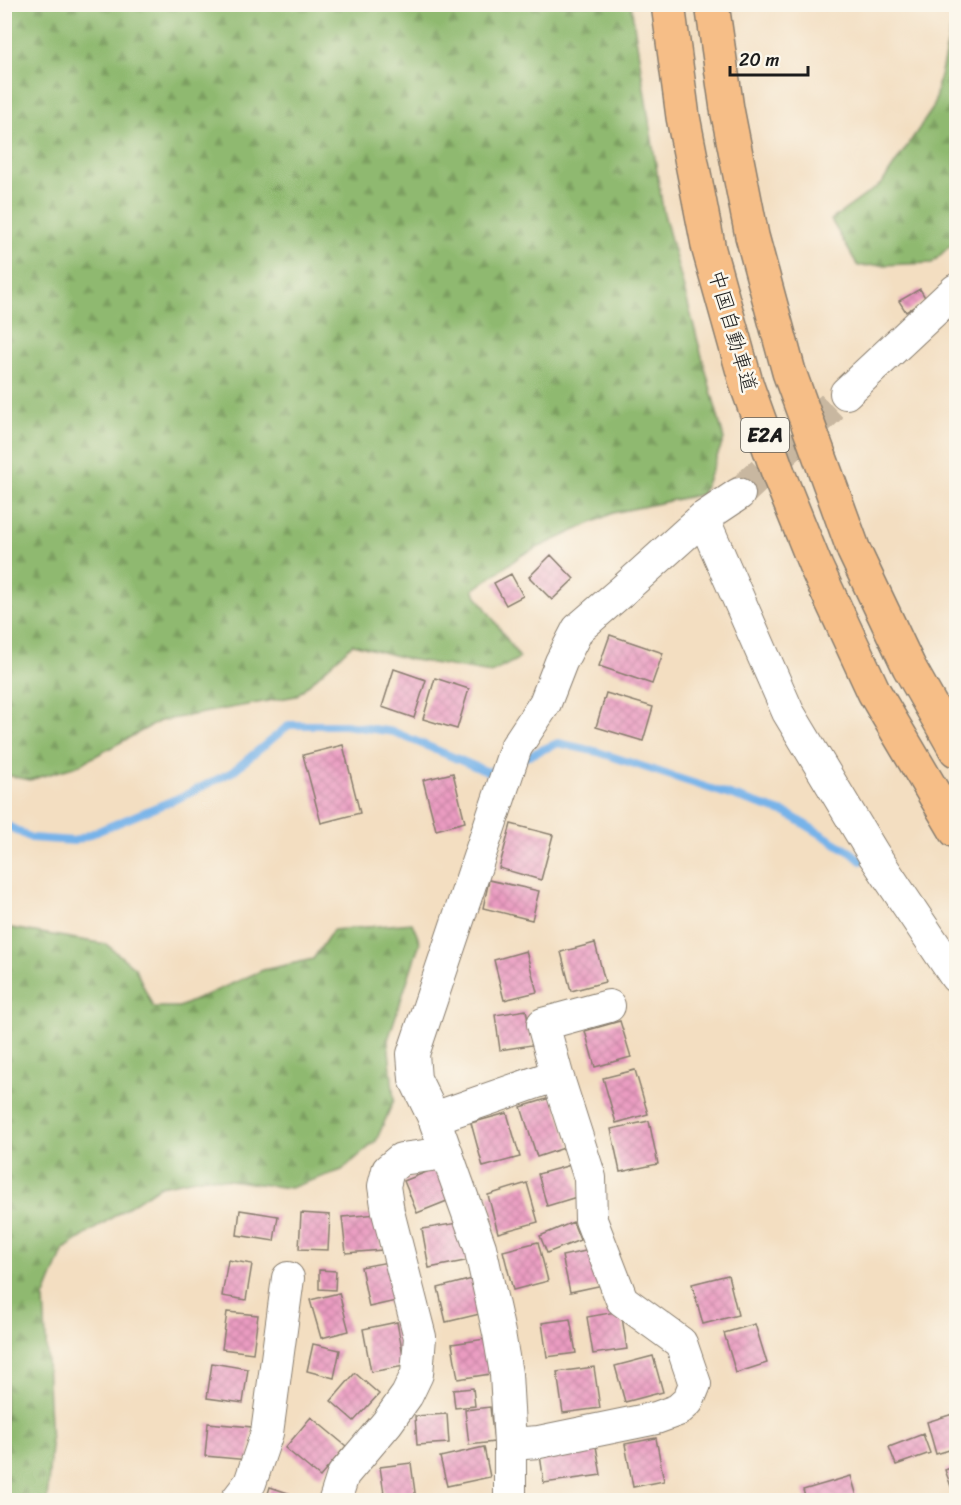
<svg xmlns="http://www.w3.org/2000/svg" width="961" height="1505" viewBox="0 0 961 1505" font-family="Sriracha,'Klee One',sans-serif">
<defs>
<pattern id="forest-firs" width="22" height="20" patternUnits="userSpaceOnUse" patternTransform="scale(1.5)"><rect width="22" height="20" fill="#8fb970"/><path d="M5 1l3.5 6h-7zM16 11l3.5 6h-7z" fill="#7b9e60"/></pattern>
<pattern id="building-cross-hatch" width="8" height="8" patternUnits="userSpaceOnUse" patternTransform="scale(1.5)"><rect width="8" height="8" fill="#ea9bc1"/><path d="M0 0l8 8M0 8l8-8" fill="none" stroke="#c885a5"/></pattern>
</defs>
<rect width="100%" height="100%" fill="#fbf7ec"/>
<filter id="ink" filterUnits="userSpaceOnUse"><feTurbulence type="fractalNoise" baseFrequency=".0167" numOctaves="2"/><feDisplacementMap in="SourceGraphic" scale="12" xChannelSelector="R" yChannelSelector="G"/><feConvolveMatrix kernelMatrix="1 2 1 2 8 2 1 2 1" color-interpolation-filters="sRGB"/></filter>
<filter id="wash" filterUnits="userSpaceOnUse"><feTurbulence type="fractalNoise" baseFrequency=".008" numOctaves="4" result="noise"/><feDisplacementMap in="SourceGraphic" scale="24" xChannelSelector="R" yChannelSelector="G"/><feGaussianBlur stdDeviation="1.35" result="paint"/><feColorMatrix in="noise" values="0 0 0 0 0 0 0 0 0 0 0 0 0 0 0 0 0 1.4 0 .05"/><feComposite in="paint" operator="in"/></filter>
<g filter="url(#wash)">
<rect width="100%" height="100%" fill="#f3dec1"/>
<path fill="url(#forest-firs)" stroke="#566a46" stroke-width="1.5" d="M5 4 631 5 663 210 724 439 702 494 613 513 522 555 473 590 520 658 491 673 408 659 353 644 296 696 160 721 77 766 30 780 5 775Z
M956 5V240L932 263 858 266 831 220 882 183 933 108Z
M412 923 420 942 388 1040 394 1100 376 1141 342 1170 290 1188 205 1177 160 1186 64 1249 44 1298 51 1445 47 1500H5V927L106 944 135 968 153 1007H179L263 970 313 959 333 930Z"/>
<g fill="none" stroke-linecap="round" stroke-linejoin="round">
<path stroke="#77b3e9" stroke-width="8" d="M521 759 558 743 598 752 788 814 852 853 861 861 864 860
M4 824 31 838 74 841 181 797 232 772 289 725H345L394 732 488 772 499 768"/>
</g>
<g id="blocks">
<path fill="url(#building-cross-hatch)" d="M920 289 926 299 906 312 899 301Z
M551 555 574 579 552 600 529 577Z
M511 574 523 596 506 605 494 583Z
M610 635 663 653 652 684 599 666Z
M394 669 426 680 414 718 382 707Z
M435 678 469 689 457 729 423 719Z
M606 693 653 707 643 741 596 727Z
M343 745 360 813 321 823 303 755Z
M453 773 465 822 436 830 423 780Z
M511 824 553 835 541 880 499 868Z
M489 880 539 891 532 920 483 908Z
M595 943 605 982 571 991 561 952Z
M526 951 537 992 504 1000 494 960Z
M526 1010 532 1045 500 1050 495 1015Z
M620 1021 631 1057 595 1067 585 1031Z
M635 1070 648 1114 616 1123 603 1078Z
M553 1097 570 1146 537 1157 521 1107Z
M507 1113 520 1157 483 1167 471 1123Z
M649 1121 658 1164 620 1172 611 1129Z
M444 1165 457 1197 417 1213 404 1181Z
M571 1165 580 1196 547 1206 538 1174Z
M527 1183 538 1222 498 1233 488 1195Z
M240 1210 278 1216 274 1241 237 1235Z
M301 1213 330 1215 328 1250 299 1249Z
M378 1214 382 1250 346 1253 342 1217Z
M463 1222 470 1260 429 1268 422 1229Z
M573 1222 580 1240 547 1253 540 1236Z
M538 1242 548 1281 513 1290 503 1251Z
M595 1249 603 1285 570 1292 562 1256Z
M228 1260 252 1264 246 1300 222 1296Z
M388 1262 396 1301 369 1307 361 1267Z
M319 1270 336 1271 335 1290 319 1289Z
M728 1275 738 1315 703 1324 692 1284Z
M476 1278 484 1313 446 1322 438 1288Z
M339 1293 349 1331 321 1338 310 1300Z
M621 1311 627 1349 593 1354 587 1317Z
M227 1312 258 1315 253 1353 222 1349Z
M570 1319 576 1353 547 1357 542 1323Z
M397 1322 405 1366 371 1372 363 1329Z
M755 1324 767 1363 736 1373 724 1333Z
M485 1339 490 1374 458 1379 452 1344Z
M313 1344 340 1350 334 1378 307 1371Z
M653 1356 663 1392 625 1402 615 1366Z
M212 1363 248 1369 243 1403 207 1398Z
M594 1367 600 1408 563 1413 557 1372Z
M355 1373 379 1394 354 1421 331 1401Z
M473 1388 475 1406 455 1408 453 1390Z
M490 1407 494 1442 469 1445 465 1410Z
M956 1413V1448L936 1454 927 1422Z
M447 1414 449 1443 417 1445 415 1416Z
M311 1417 346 1446 320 1477 285 1448Z
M208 1423 252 1427 249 1460 205 1456Z
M923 1434 930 1453 896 1465 889 1447Z
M656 1438 664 1481 633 1487 625 1444Z
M596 1446 601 1475 544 1483 540 1455Z
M484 1447 490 1477 447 1486 440 1457Z
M411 1463 416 1500H385L380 1467Z
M956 1466V1500L945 1470Z
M851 1476 858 1500H806L803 1490Z
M270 1487 309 1500H266Z"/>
</g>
</g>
<g filter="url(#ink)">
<use href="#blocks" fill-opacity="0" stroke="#887d6e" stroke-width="1.5"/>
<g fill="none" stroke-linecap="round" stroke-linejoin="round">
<path stroke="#c8b7a0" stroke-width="32" stroke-dasharray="32 16" stroke-linecap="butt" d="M739 494 846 393"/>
<g stroke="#887d6e" stroke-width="34">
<path id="minor" d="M846 393 956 290
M703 518 788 712 874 855 956 977
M557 1075 543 1024 609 1006
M434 1118 557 1075 590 1178 591 1220 622 1300 681 1343 695 1384 688 1401 678 1410 656 1418 539 1442 510 1444
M237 1500 250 1483 267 1433 288 1278
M335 1500 343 1475 387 1423 407 1395 417 1374 420 1337 388 1212 384 1186 388 1170 401 1159 447 1153
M510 1500V1444L506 1374 499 1333 480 1247 434 1118 415 1079 413 1054 516 747 545 703 561 662 578 629 622 591 703 518 739 494"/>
</g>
<g stroke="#887d6e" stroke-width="36">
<path id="highway" d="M668 4 683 117 709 250 747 386 780 478 816 567 874 692 956 831
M712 4 727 109 752 236 789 372 854 551 909 667 956 750"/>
</g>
<use href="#minor" stroke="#fff" stroke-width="32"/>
<use href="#highway" stroke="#f6be87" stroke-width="33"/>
</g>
</g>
<g text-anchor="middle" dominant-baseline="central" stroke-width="5" stroke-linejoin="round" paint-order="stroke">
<rect fill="#fbf7ec" stroke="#5f5e5a" stroke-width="1.5" x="741" y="418" width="48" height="34" rx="4.5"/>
<g font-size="20" font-weight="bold" fill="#1c1c1c">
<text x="765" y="435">E2A</text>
</g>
<g font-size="21" fill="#1c1c1c" stroke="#fbf7ec">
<text transform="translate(733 331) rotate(74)">中国自動車道</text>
</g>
</g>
<rect width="961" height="1505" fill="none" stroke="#fbf7ec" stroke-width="24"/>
<path d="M730 66v9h78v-9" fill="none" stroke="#1c1c1c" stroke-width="3"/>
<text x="739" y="66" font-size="18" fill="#1c1c1c" stroke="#fbf7ec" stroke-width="4.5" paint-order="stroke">20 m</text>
</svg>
